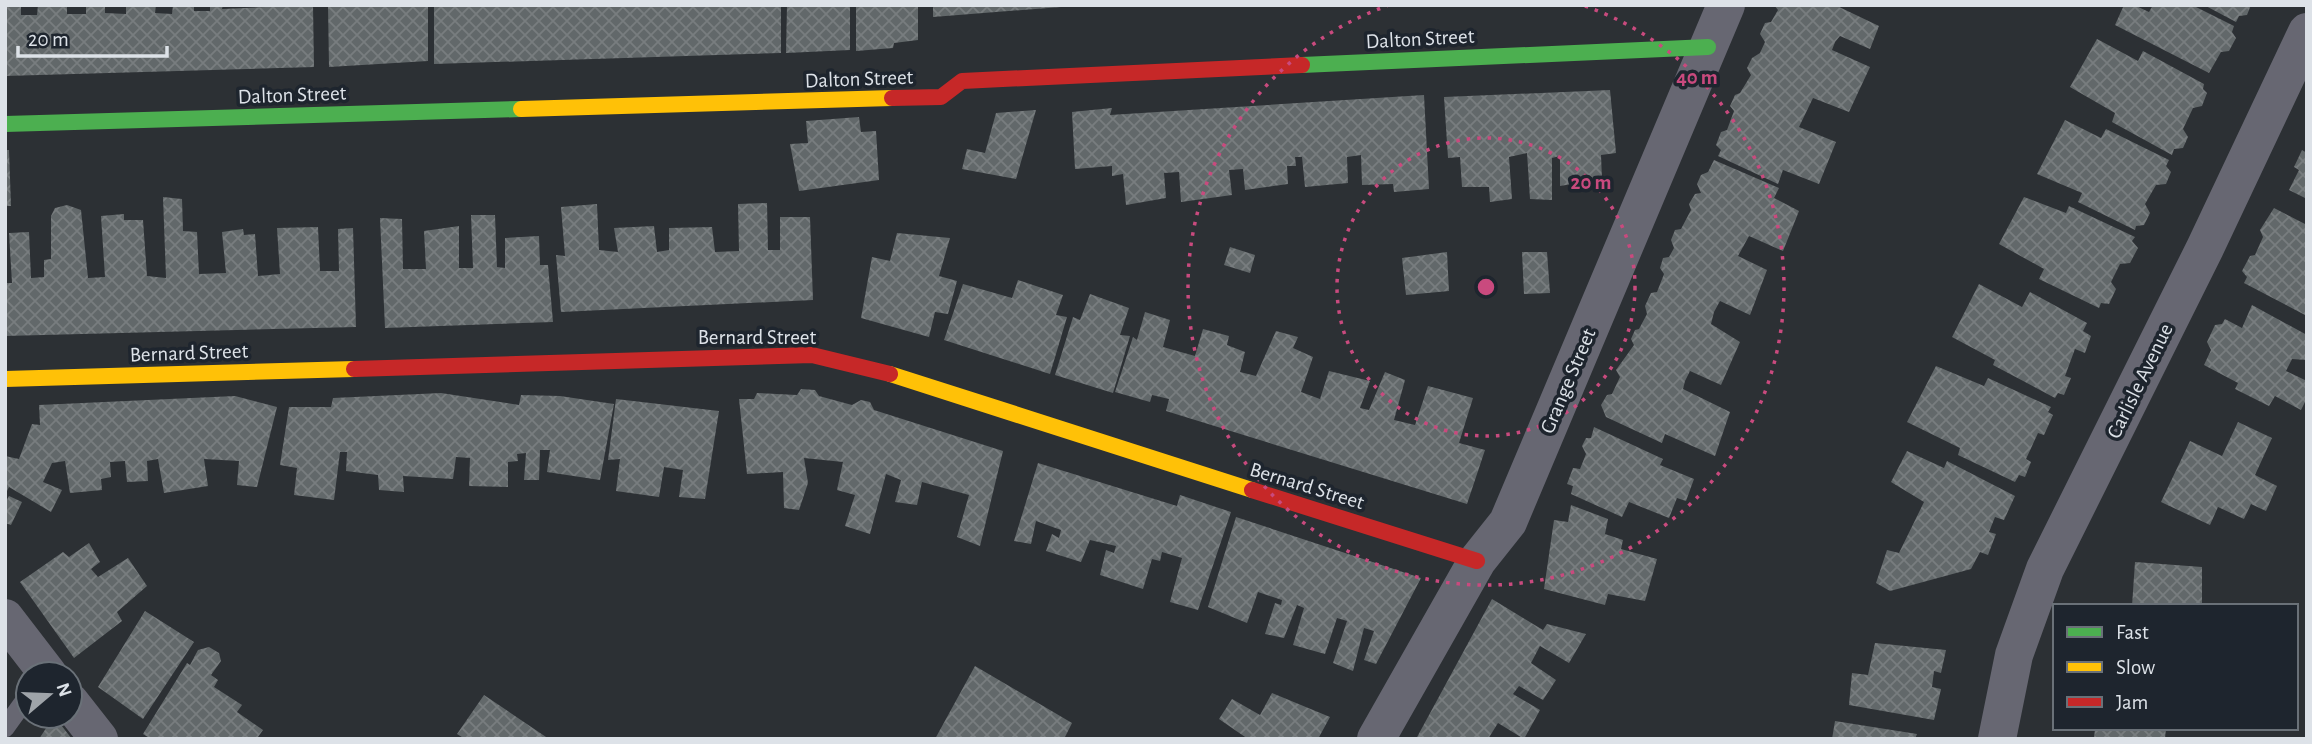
<svg xmlns="http://www.w3.org/2000/svg" width="2312" height="744" viewBox="0 0 2312 744" font-family="'Alegreya Sans',sans-serif">
<defs>
<pattern id="building-cross-hatch" width="8" height="8" patternUnits="userSpaceOnUse" patternTransform="scale(1.75)"><rect width="8" height="8" fill="#62686a"/><path d="M0 0l8 8M0 8l8-8" fill="none" stroke="#787d7f"/></pattern>
</defs>
<rect width="100%" height="100%" fill="#2c3034"/>
<path fill="url(#building-cross-hatch)" d="M5 5H21V15H37L38 5H67V14H86V5H105V13L126 14V5H156L155 13 172 14 173 5H194V11H210V5H223L222 9 313 5 314 67 5 76Z
M328 5H428V61L329 67Z
M434 5H781V53L434 64Z
M787 5H850V50L786 53Z
M856 5H918V40L894 43 893 48 856 51Z
M933 5H1061V7L933 17Z
M1774 5H1835L1879 26 1870 49 1840 36 1835 42 1832 50 1870 67 1849 112 1813 98 1799 127 1836 142 1819 184 1783 170 1778 184 1718 156 1721 150 1716 145 1721 132 1727 130 1734 111 1730 106 1735 95 1740 93 1751 75 1747 68 1752 58 1760 53 1765 42 1760 34 1765 23 1771 22 1778 10Z
M2124 5H2134L2149 12 2153 5H2192L2234 26 2232 32 2236 38 2229 51 2221 52 2209 73 2115 25Z
M2204 5H2251L2247 15 2239 16 2236 22Z
M2097 39 2138 61 2143 51 2204 84 2203 89 2207 93 2202 106 2193 108 2183 129 2188 137 2183 148 2174 149 2172 155 2112 122 2115 113 2070 87Z
M1610 90 1616 153 1601 155 1602 179 1560 186V156L1552 158V200L1530 199 1527 153 1509 157 1512 199 1490 202 1489 187H1462L1460 157 1448 158 1444 97Z
M1424 95 1429 189 1394 192 1393 184 1362 185 1361 155 1347 157 1348 183 1305 187 1302 157H1295L1296 166H1287L1288 184 1245 190 1243 169 1229 170 1232 195 1181 202 1179 172 1164 173 1166 198 1126 205 1123 174 1112 176V166L1075 169 1072 112 1112 108 1110 115Z
M1036 110 1016 179 962 169 967 149 985 153 996 113Z
M859 117 861 132 876 131 879 180 799 191 790 144 808 143 806 121Z
M2065 120 2101 138 2106 129 2169 160 2166 166 2171 172 2166 184 2156 185 2145 204 2150 213 2144 225 2136 226 2135 230 2078 202 2082 193 2037 174Z
M5 150H9L11 206H5Z
M2302 150 2307 153V199L2289 190 2299 170 2294 167Z
M1714 160 1779 188 1774 198 1799 211 1783 251 1749 236 1738 256 1767 270 1750 315 1720 301 1714 312 1711 324 1740 342 1721 385 1690 371 1685 381 1683 389 1730 412 1715 456 1665 434 1662 443 1606 417 1601 405 1607 395 1612 394 1620 377 1616 370 1634 345 1631 339 1635 330 1639 329 1647 314 1645 306 1651 293 1657 292 1664 274 1660 268 1663 258 1669 257 1674 248 1671 240 1675 230 1681 229 1691 210 1689 204 1695 194 1701 193 1697 184 1701 175 1708 172Z
M163 197 182 199 183 231 197 232 199 274 226 273 222 232 243 229 244 235 255 234 258 276 280 274 277 228 318 227 320 271H339L338 229 353 228 356 327 5 336V283H12L9 233 29 232 31 278 44 277V260L51 259V216L55 208 67 205 81 210 88 278 105 277 101 216 124 214V220H143L147 276 166 278Z
M2024 197 2066 213 2069 206 2135 237 2132 241 2138 248 2130 263 2120 264 2111 282 2116 289 2109 304 2101 303 2099 308 2039 279 2044 269 1999 244Z
M767 203 768 250H780V217H810L813 300 561 312 556 255 565 256 561 207 597 204 599 250 618 252 614 228 654 226 657 252 669 250V228L712 227 715 252 739 251 738 204Z
M2274 208 2307 225 2305 315 2244 283 2247 277 2242 271 2250 256 2255 255 2263 237 2260 230Z
M471 215H495L497 267 505 268V238L539 236 540 265H548L553 322 385 328 380 218 402 219 403 269H426L424 231 459 226V268H473Z
M897 233 950 238 939 276 957 281 948 314 935 312 929 337 861 318 872 257 890 261Z
M1230 247 1255 255 1250 273 1224 265Z
M1447 252 1449 291 1406 295 1402 258Z
M1522 252H1547L1550 293 1524 294Z
M1018 280 1063 295 1056 315 1067 317 1050 374 944 340 963 284 1012 298Z
M1979 284 2022 307 2030 292 2087 323 2083 331 2091 336 2085 353 2075 349 2065 376 2071 378 2064 395 2058 393 2055 398 1993 365 1995 360 1952 337Z
M1090 294 1129 308 1120 335 1130 336 1113 393 1055 375 1073 317 1080 320Z
M2252 305 2307 335 2306 360 2292 359 2286 371 2307 381V398L2301 410 2275 396 2269 406 2235 389 2238 383 2204 365 2211 350 2207 342 2215 325 2222 324 2225 319 2242 328Z
M1145 312 1170 320 1163 347 1195 356 1203 329 1229 336 1227 345 1245 352 1240 372 1256 376 1276 331 1298 337 1293 348 1313 357 1301 392 1320 399 1329 371 1370 381 1360 408 1369 410 1385 372 1405 380 1394 420 1415 425 1428 386 1473 398 1459 443 1485 450 1467 504 1166 411 1169 399 1152 395 1150 402 1115 392 1133 337 1137 340Z
M1936 366 1984 386 1988 378 2051 407 2048 412 2053 415 2044 435 2038 433 2026 459 2031 462 2025 477 2019 475 2015 482 1958 455 1960 448 1907 422Z
M801 389 815 390 819 396 852 405 861 400 870 402 874 410 1003 451 980 546 957 537 969 495 922 482 917 505 895 502 901 480 886 474 870 534 845 526 855 495 837 490 843 462 804 458 808 483 799 510 784 508 783 472 747 474 739 399H754L757 393 797 395Z
M441 393 519 405 521 395 560 396 614 404 600 480 547 472 550 450H540L539 480H524L526 453 517 454 518 461 508 462V487L469 486 470 458 456 457 453 479 403 476 404 492 379 490 378 475 346 471 347 452H340L334 500 294 495 297 468 280 465 289 407H331L333 398Z
M235 396 277 407 257 487 237 485 239 461 204 459 208 486 164 493 158 459 147 461 148 481 127 482 125 461 110 462 111 477 101 479 102 490 70 493 65 461 52 463 43 482 62 490 51 512 9 487 5 495V456L19 459 32 424 40 425 39 405Z
M616 399 719 411 705 499 679 497 683 470 664 467 659 497 616 491 620 459 608 460Z
M2238 422 2272 438 2255 475 2277 486 2266 511 2251 504 2244 519 2218 507 2210 525 2161 502 2190 441 2222 456Z
M1594 427 1663 459 1660 465 1694 479 1686 501 1677 498 1669 518 1629 502 1622 517 1571 494 1573 486 1567 484 1573 468 1580 469 1586 454 1582 446 1586 438H1591Z
M1907 451 1944 468 1947 461 2015 496 2004 520 1995 517 1989 532 1996 534 1988 555 1980 552 1971 569 1890 591 1876 583 1887 550 1899 553 1924 502 1891 482Z
M1038 463 1177 506 1180 495 1231 512 1198 610 1170 602 1182 558 1162 552 1160 561 1152 559 1143 589 1100 575 1106 550 1114 553 1116 546 1090 540 1081 562 1046 551 1052 534 1059 538 1061 530 1036 521 1031 544 1014 541Z
M9 496 22 502 11 525 5 523V503Z
M1571 505 1608 519 1605 534 1623 540 1621 549 1657 559 1645 601 1608 594 1605 605 1544 589 1554 520 1568 522Z
M1236 517 1421 578 1376 664 1364 660 1374 631 1364 628 1353 671 1333 663 1347 621 1337 618 1325 654 1293 645 1304 608 1297 605 1284 638 1265 634 1275 603 1281 605 1282 600 1258 592 1247 623 1208 607Z
M89 543 100 562 91 569 98 577 128 558 147 586 117 612 122 621 74 658 20 582 63 552 69 557Z
M2135 562 2202 567V606H2132Z
M1492 599 1543 630 1547 624 1586 634 1569 663 1540 646 1531 663 1556 680 1543 700 1519 686 1513 694 1540 710 1524 739 1498 723 1488 739H1416Z
M145 611 194 642 143 719 98 687Z
M1875 643 1946 650 1941 673 1934 671 1932 687 1941 689 1934 720 1849 705 1852 673 1868 675Z
M209 647 219 653 221 661 211 675 218 680 214 687 242 705 237 712 263 730 258 737 261 739H151L143 734 187 663 190 665 198 650Z
M975 666 1072 723 1064 739H935Z
M1272 693 1330 717 1318 739H1248L1219 719 1232 699 1260 715Z
M484 695 549 739H465L457 734Z
M54 716 72 739H39Z
M1835 721 1917 734 1915 739H1832Z
M2095 728H2166L2165 739H2094Z"/>
<g fill="none" stroke-linecap="round" stroke-linejoin="round">
<path stroke="#676772" stroke-width="19" d="M5 728 28 696"/>
<path stroke="#676772" stroke-width="38" d="M5 618 48 674
M70 702 99 739
M1376 739 1477 561 1508 522 1726 5
M1997 739 2014 655 2045 569 2205 248 2307 32"/>
<path stroke="#4caf50" stroke-width="16" d="M1302 65 1708 47
M5 124 521 109"/>
<path stroke="#ffc107" stroke-width="16" d="M521 109 892 98
M890 374 1252 490
M5 379 354 369"/>
<path stroke="#c62828" stroke-width="16" d="M892 98 941 97 962 81 1302 65
M354 369 812 355 890 374
M1252 490 1477 561"/>
</g>
<g fill="none" stroke="#c94a7e" stroke-width="3.5" stroke-dasharray="3.5 7">
<circle cx="1486" cy="287" r="149"/>
<path d="M1585 6A298 298 0 1 1 1387 6"/>
</g>
<g text-anchor="middle" dominant-baseline="central" stroke-width="7" stroke-linejoin="round" paint-order="stroke">
<g font-size="21" fill="#dde2e8" stroke="#1e252e">
<text transform="translate(1420 39) rotate(-3)">Dalton Street</text>
<text transform="translate(859 79) rotate(-2)">Dalton Street</text>
<text transform="translate(292 95) rotate(-2)">Dalton Street</text>
<text x="757" y="337">Bernard Street</text>
<text transform="translate(189 353) rotate(-2)">Bernard Street</text>
<text transform="translate(1568 381) rotate(-67)">Grange Street</text>
<text transform="translate(2140 381) rotate(-64)">Carlisle Avenue</text>
<text transform="translate(1307 486) rotate(17)">Bernard Street</text>
</g>
</g>
<circle cx="1486" cy="287" r="10" fill="#c94a7e" stroke="#1e252e" stroke-width="3.5"/>
<g font-size="21" text-anchor="middle" font-weight="bold" fill="#c94a7e" stroke="#1e252e" stroke-width="7" stroke-linejoin="round" paint-order="stroke">
<text x="1697" y="84">40 m</text>
<text x="1591" y="189">20 m</text>
</g>
<rect width="2312" height="744" fill="none" stroke="#dde2e8" stroke-width="14"/>
<rect x="2053" y="604" width="245" height="126" fill="#1e252e" stroke="#6a7178" stroke-width="2"/>
<rect x="2067" y="627" width="35" height="10" fill="#4caf50" stroke="#6a7178" stroke-width="2"/>
<text x="2116" y="639" font-size="21" fill="#dde2e8">Fast</text>
<rect x="2067" y="662" width="35" height="10" fill="#ffc107" stroke="#6a7178" stroke-width="2"/>
<text x="2116" y="674" font-size="21" fill="#dde2e8">Slow</text>
<rect x="2067" y="697" width="35" height="10" fill="#c62828" stroke="#6a7178" stroke-width="2"/>
<text x="2116" y="709" font-size="21" fill="#dde2e8">Jam</text>
<g transform="translate(49 695) rotate(71)"><circle r="33" fill="#1e252e" stroke="#6a7178" stroke-width="2"/>
<path d="M0-5L12 26L0 18L-12 26Z" fill="#9fa4a9"/>
<text y="-10" font-size="19" font-weight="bold" text-anchor="middle" fill="#dde2e8">N</text>
</g>
<path d="M18 46v10h149v-10" fill="none" stroke="#dde2e8" stroke-width="3.5"/>
<text x="28" y="46" font-size="21" fill="#dde2e8" stroke="#1e252e" stroke-width="5" paint-order="stroke">20 m</text>
</svg>
